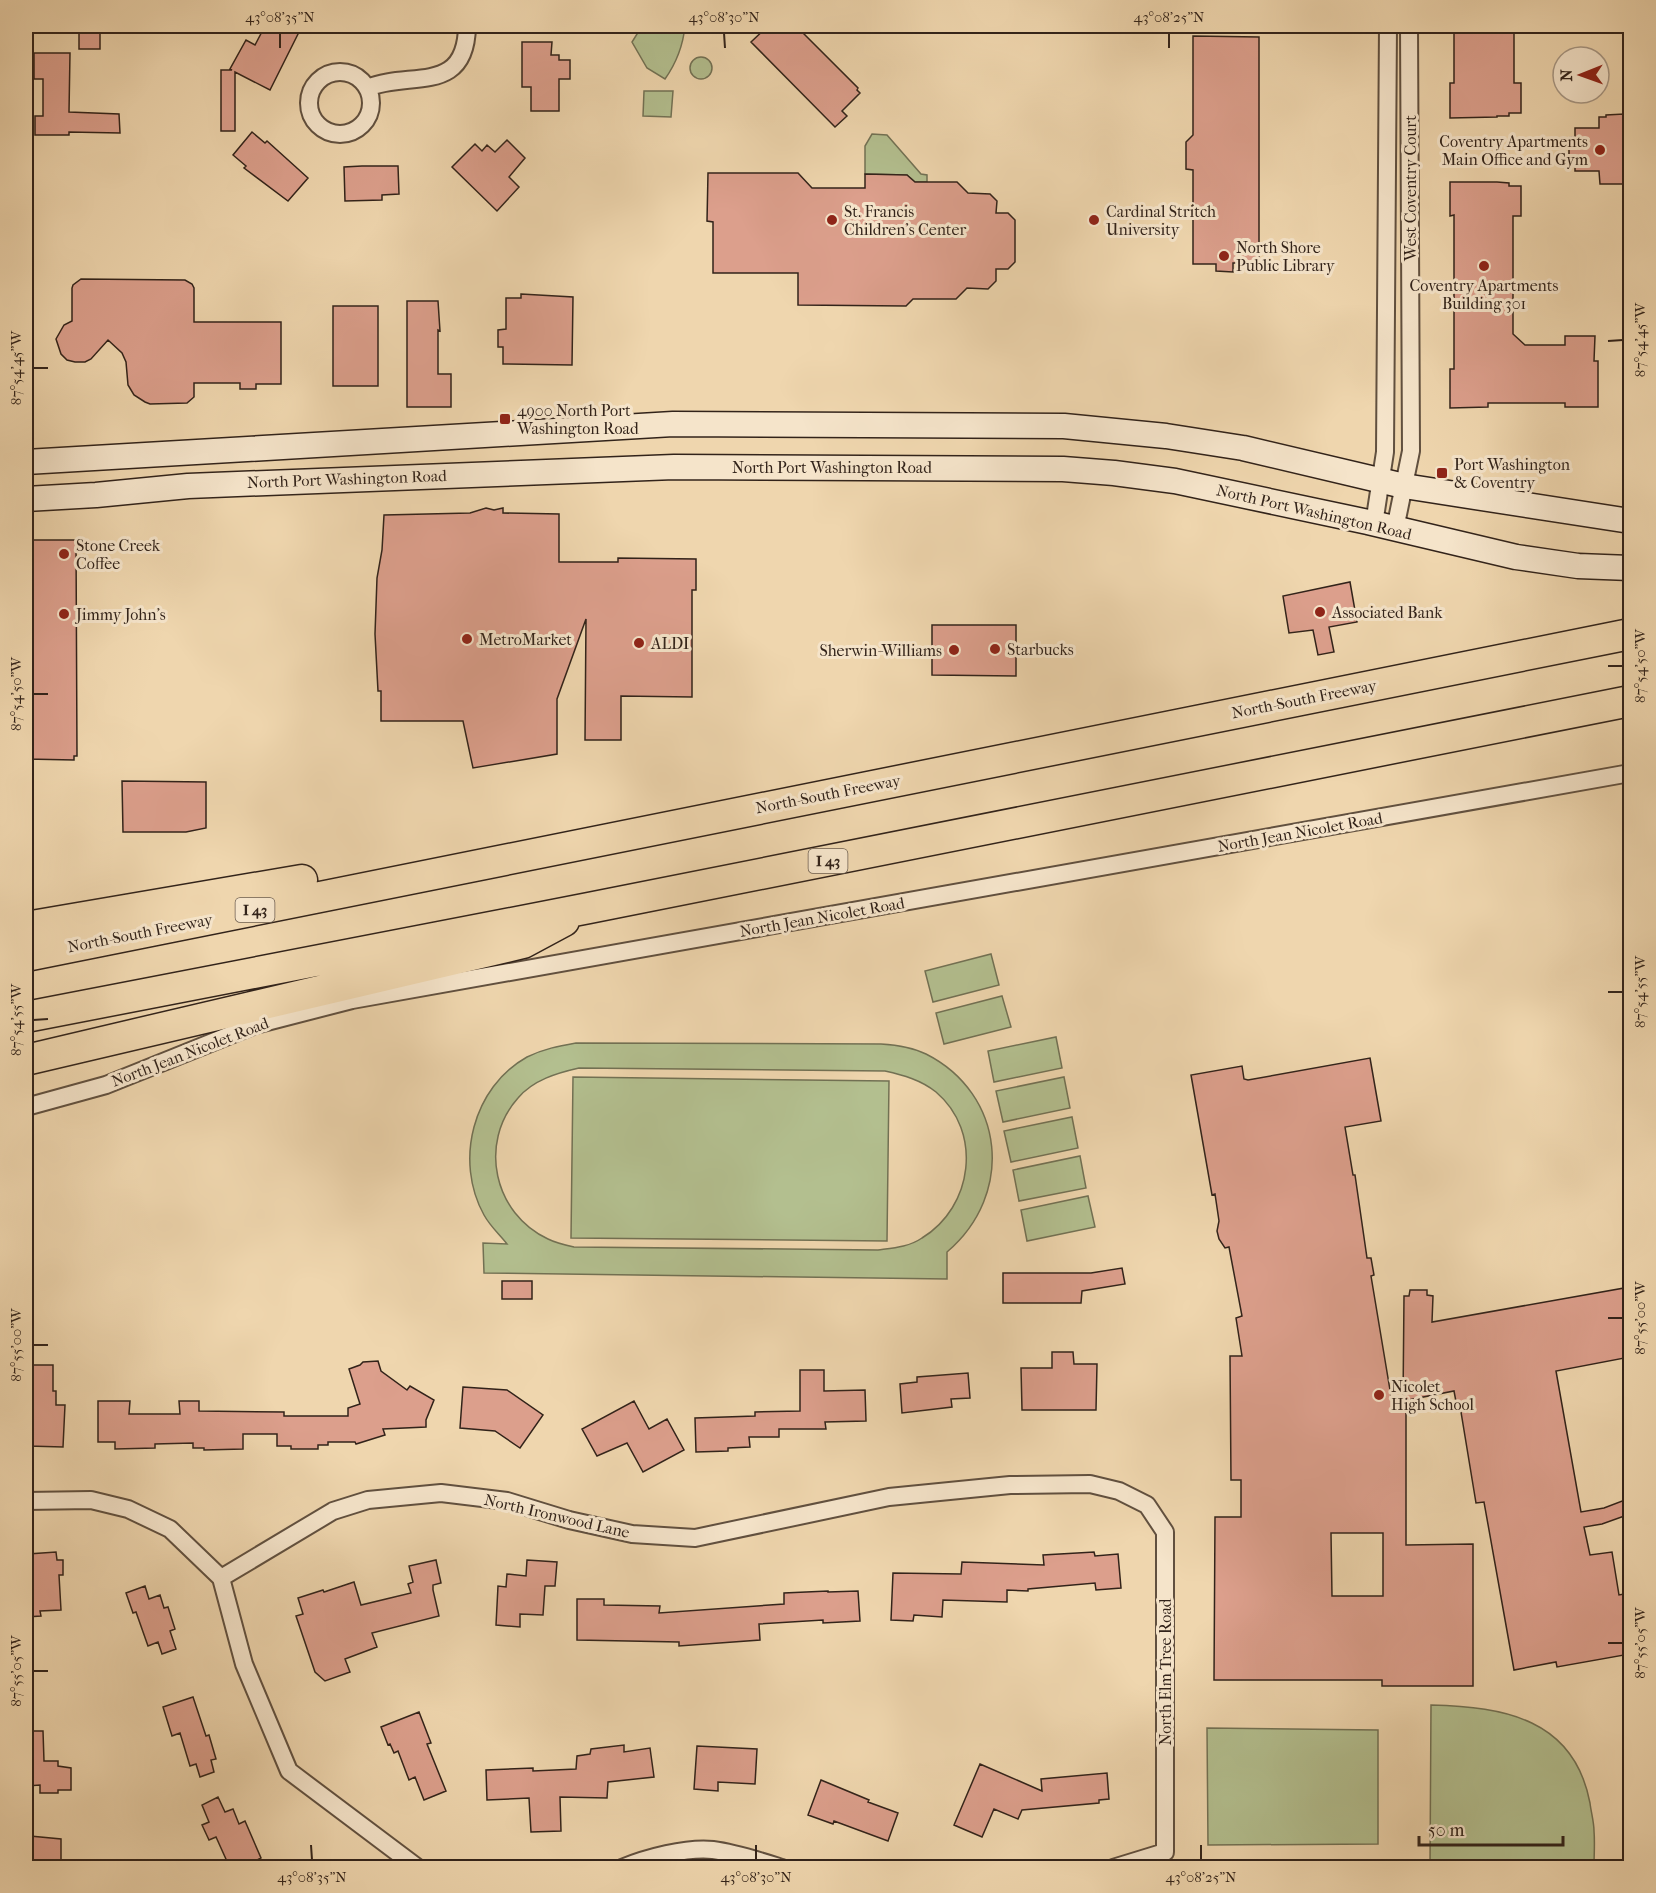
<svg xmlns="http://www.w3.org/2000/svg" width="1656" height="1893" viewBox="0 0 1656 1893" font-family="'IM FELL French Canon',serif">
<rect width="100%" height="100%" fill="#efd6ae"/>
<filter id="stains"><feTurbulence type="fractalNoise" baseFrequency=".00333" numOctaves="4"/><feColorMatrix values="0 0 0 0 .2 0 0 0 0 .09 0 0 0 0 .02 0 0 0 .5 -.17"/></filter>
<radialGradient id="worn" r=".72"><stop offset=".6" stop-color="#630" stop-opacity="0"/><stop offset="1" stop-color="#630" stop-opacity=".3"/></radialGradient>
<path fill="#b3bf8f" stroke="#727154" stroke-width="1.5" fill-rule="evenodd" d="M642 26H685C683 46 677 62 665 79L647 68 632 42Z
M690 68a11 11 0 1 1 22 0a11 11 0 1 1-22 0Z
M644 91H673L671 117 643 116Z
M872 134 887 135 921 174 927 175V182H915L907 175 865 174V146Z
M991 954 999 985 933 1002 925 971Z
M1002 996 1011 1027 944 1044 936 1013Z
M1056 1037 1062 1068 994 1082 988 1051Z
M576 1043 881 1044C896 1045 912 1047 926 1054 1005 1094 1015 1194 947 1252V1279L484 1273 483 1243 507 1244C499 1234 490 1226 484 1215 454 1161 473 1087 527 1057 543 1049 559 1046 576 1043ZM579 1068 885 1071C903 1075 921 1080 936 1092 983 1132 973 1207 922 1238 909 1247 893 1248 878 1250L574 1247C565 1245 556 1243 548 1239 494 1214 478 1143 518 1098 533 1080 557 1073 579 1068Z
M573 1077 889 1081 887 1241 571 1238Z
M1064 1077 1070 1108 1003 1122 996 1091Z
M1072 1117 1078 1148 1011 1162 1004 1131Z
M1080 1156 1086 1188 1019 1201 1013 1170Z
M1088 1196 1095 1227 1027 1241 1021 1210Z
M1431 1705C1505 1707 1574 1719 1590 1803 1591 1812 1594 1822 1594 1831 1595 1843 1594 1855 1594 1867H1430Z
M1207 1728 1378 1730V1844L1208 1845Z"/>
<path fill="#dc9f8c" stroke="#32231a" stroke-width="1.5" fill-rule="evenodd" d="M265 26H302L270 90 235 72V131H221V70H232L230 69 246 40 255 45Z
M768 26H796L858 88 857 90 860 93 842 111 847 116 835 127 751 42Z
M1454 26H1514V83H1521V113H1509V116H1497V117L1450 118V83H1454Z
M79 29H100V49H79Z
M1193 36 1259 37V263H1233V272L1216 271V264H1193V170L1186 169V142L1193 135Z
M522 42H552L551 55H559V60H570V79H559V111H531V87H522Z
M34 53H70L69 112 119 114 120 133 69 132V135H35V116H43V79H34Z
M1624 114 1623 117H1630V184H1600L1599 171H1575V163H1570L1569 158V141L1570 137H1575V128H1599V117H1606V115Z
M252 132 265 143 267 141 308 178 288 201 244 168 246 166 233 155Z
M507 140 525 158 509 177 519 187 497 211 452 167 475 144 482 151 487 145 495 152Z
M362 166H398L399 194 382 195V200L345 201 344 167Z
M708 173H798L812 188H865V174L907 175 915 182H957L968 193 990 194 997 201 996 213H1008L1015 220V262L1008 269H996V281L988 289 967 288 956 299H913L906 306 798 305V273H713V222L707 221Z
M1450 182H1497L1509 183V186H1521V216H1513V334L1525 345H1565V336H1595L1594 361H1598V407H1565V403H1488V407L1450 408V369H1454V215L1450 216Z
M81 279 185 280 192 284 194 288V322H281V384H256V389H240V383H194V397L187 403 150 404 145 402 134 395 128 385 126 362 122 353 108 340 91 359 85 362H75L67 360 61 354 56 339 64 325 72 321V288L73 285Z
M521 294 573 297 572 365 503 364V347H498V330L506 329V298H521Z
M407 301H438L440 331 438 330V374H451V407H407Z
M333 306H378V386H333Z
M486 508 494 510 503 508V513L559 514V562H618V558L696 559V590H692V697L621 696V740H585L586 619 557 699V754L473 768 463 721H381V691H378L375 634 377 578 382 550 384 515 470 513Z
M26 540H76L77 756H74V760L26 759Z
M1350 582 1357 622 1329 627 1334 652 1318 655 1313 630 1289 633 1283 596Z
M932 625H1016V676L932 675Z
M122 781 206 782V828L186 832H123Z
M1370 1058 1381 1121 1345 1127 1353 1175H1355L1367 1258H1371L1374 1275 1371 1276 1392 1402 1406 1401V1545L1473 1544V1686H1382V1680H1214L1215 1517H1241V1480H1231L1230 1356H1242L1236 1318 1242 1316 1229 1247 1225 1248 1219 1239 1217 1231 1219 1221 1215 1194 1212 1195 1191 1075 1242 1066 1244 1079 1248 1080ZM1331 1533H1383V1596H1332Z
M1122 1268 1125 1284 1082 1291 1081 1303H1003V1273H1091Z
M502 1281H532V1299H502Z
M1630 1287V1357L1556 1371 1581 1512 1604 1508 1630 1498V1514L1602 1524 1584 1527 1590 1555 1612 1552 1619 1595 1630 1593V1633L1626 1634 1630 1654 1557 1667 1556 1662 1514 1670 1484 1502 1476 1503 1460 1406 1457 1407 1454 1391 1403 1401 1404 1296H1409L1410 1290H1427V1295L1433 1296 1432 1322Z
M1052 1352H1073L1074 1364H1097L1096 1410H1022L1021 1368H1052Z
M378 1361 381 1371 407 1390 410 1386 434 1400 426 1420V1427L383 1429 385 1435 356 1444 355 1442H328V1445H318V1449H291V1446H277V1434H243V1449L204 1450V1448H193V1443L155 1444V1448L115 1449V1442H98V1401H130L129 1414H180L179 1401H199V1411L284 1412V1416H348V1408L360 1404 349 1369 360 1365 363 1362Z
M32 1365H53V1391H56V1405H65L63 1447 28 1446 26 1408H32Z
M800 1370H824V1391L865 1390 866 1421 825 1422 826 1429H779V1437H749L750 1447 728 1448V1451L696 1452 695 1418 755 1416V1412L800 1411Z
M968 1373 970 1398 951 1399 952 1407 902 1413 900 1384 917 1382V1377Z
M463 1387 507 1390 543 1415 520 1448 495 1431 460 1428Z
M634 1401 649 1429 667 1419 684 1450 643 1472 627 1443 597 1456 582 1429Z
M56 1552 57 1560H63V1575H59L61 1610 40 1611 41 1616 26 1617V1568H28V1554Z
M1094 1552 1095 1556 1118 1554 1121 1588 1096 1590 1095 1583 1028 1589V1591L1007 1590V1602L943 1600 942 1617 914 1615 913 1621 891 1620 893 1573 961 1574 962 1562 1044 1565 1043 1555Z
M436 1560 441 1583 433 1585V1590L439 1616 372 1633 377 1647 345 1659 350 1672 325 1681 315 1672 296 1616 303 1614 298 1598 323 1590 324 1592 354 1582 361 1605 411 1593 408 1584 413 1582 409 1566Z
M527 1560 557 1562 555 1586H545L543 1615 520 1614V1627L496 1625 498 1586 506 1587 507 1574 526 1576Z
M145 1586 149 1599 160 1595 164 1608 168 1607 175 1629 170 1631 176 1649 162 1654 158 1642 148 1646 136 1612 133 1613 126 1593Z
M828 1591V1592L858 1591 860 1621 823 1623V1620L759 1624 760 1640 679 1646V1642L577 1640V1599H604V1605L660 1606 659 1613 784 1604V1593Z
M193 1697 206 1736 209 1735 216 1759 211 1760 214 1772 200 1777 196 1764 190 1766 180 1733 172 1736 163 1707Z
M419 1712 431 1743 427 1744 446 1791 424 1800 415 1777 409 1780 398 1751 394 1753 390 1744 388 1745 381 1727Z
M26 1731H43L44 1761H58V1766L71 1768V1790H58V1793H40V1785L27 1786Z
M624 1745V1752L650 1748 654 1777 608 1782 607 1798 560 1797 561 1831 531 1832 529 1798 487 1800 486 1770 533 1768V1771L576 1769 577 1756 590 1754 591 1749Z
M697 1746 757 1749 755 1784 718 1782V1791L694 1789Z
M980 1764 1042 1791 1041 1779 1107 1773 1109 1799 1099 1800V1803L1022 1810 1018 1819 994 1809 982 1837 954 1825Z
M821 1780 869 1800 868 1802 898 1813 888 1841 834 1821 833 1824 808 1815Z
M218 1797 225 1812 233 1809 239 1824 245 1821 261 1858 255 1861 258 1868H230L216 1837 209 1840 202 1825 209 1822 202 1805Z
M30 1836 61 1839V1864H50V1868H26V1843H30Z"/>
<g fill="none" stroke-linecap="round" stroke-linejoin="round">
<g stroke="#61503f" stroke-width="20">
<path id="street" d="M309 103a31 31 0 1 1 62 0a31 31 0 1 1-62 0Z
M367 88C410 70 466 96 467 26
M1374 524 1385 452 1388 26
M1395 529 1411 451 1409 26
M26 1107 106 1085 255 1025 352 1000 1630 773
M26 1501 91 1500 128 1509 170 1529 221 1578 244 1664 289 1771 418 1868
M221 1578 333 1511 368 1500 441 1493 507 1501 569 1520 632 1534 695 1538 889 1497 1010 1485 1090 1484 1119 1491 1147 1505 1165 1532V1852L1113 1868
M622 1868C646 1858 687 1847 713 1850 736 1853 760 1861 782 1868"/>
</g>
<g stroke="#32231a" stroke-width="27">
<path id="secondary" d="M26 462 673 424 1064 426 1166 436 1243 448 1404 486 1630 521
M26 499 96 495 188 486 674 467 1063 469 1114 473 1175 481 1368 522 1516 557 1578 566 1630 568"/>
</g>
<g stroke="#32231a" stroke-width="33">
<path id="highway" d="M26 927 302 880
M26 956 1630 634
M26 1017 589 908 1630 701
M26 1060 523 943 564 921"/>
</g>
<use href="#street" stroke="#f5e4ca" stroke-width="16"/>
<use href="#secondary" stroke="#f5e4ca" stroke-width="24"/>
<use href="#highway" stroke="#efd6ae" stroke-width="30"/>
</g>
<path fill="none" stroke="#32231a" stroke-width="2" d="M280 33V48M724 33 725 48M1169 33V48M1608 341 1623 340M33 368H48M1608 666H1623M33 694H48M1608 992H1623M33 1020 48 1019M1608 1318H1623M33 1345H48M1608 1643H1623M33 1671H48M311 1845 312 1860M756 1845V1860M1201 1845V1860"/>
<g fill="#8f2418" stroke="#f5e4ca" stroke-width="2">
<circle cx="1600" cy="150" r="6"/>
<circle cx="832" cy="220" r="6"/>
<circle cx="1094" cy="220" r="6"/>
<circle cx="1224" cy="256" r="6"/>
<circle cx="1484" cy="266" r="6"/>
<rect x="499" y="413" width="12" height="12" rx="3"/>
<rect x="1436" y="467" width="12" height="12" rx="3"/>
<circle cx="64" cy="554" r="6"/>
<circle cx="1320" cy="612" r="6"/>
<circle cx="64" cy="614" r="6"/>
<circle cx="467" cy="639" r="6"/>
<circle cx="639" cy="643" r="6"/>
<circle cx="995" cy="649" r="6"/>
<circle cx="954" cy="650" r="6"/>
<circle cx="1379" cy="1395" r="6"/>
</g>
<g text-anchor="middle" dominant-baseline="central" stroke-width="6" stroke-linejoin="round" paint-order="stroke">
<g fill="#f5e4ca" stroke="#6c5d4f" stroke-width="1.5">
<rect x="808.5" y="849" width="39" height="24" rx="4.5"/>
<rect x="235.5" y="898" width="39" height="24" rx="4.5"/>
</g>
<g font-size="15" font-weight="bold" fill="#32231a">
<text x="828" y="861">I 43</text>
<text x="255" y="910">I 43</text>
</g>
<g font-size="16" fill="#32231a" stroke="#f5e4ca" text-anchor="start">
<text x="1588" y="141" text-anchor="end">Coventry Apartments<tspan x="1588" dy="18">Main Office and Gym</tspan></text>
<text x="844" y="211">St. Francis<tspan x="844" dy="18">Children's Center</tspan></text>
<text x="1106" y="211">Cardinal Stritch<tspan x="1106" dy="18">University</tspan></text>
<text x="1236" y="247">North Shore<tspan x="1236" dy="18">Public Library</tspan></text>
<text x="1484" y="285" text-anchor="middle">Coventry Apartments<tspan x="1484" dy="18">Building 301</tspan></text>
<text x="517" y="410">4900 North Port<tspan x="517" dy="18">Washington Road</tspan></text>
<text x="1454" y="464">Port Washington<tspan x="1454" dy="18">&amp; Coventry</tspan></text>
<text x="76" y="545">Stone Creek<tspan x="76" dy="18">Coffee</tspan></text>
<text x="1332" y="612">Associated Bank</text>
<text x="76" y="614">Jimmy John's</text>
<text x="479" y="639">MetroMarket</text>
<text x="651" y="643">ALDI</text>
<text x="1007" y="649">Starbucks</text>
<text x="942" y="650" text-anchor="end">Sherwin-Williams</text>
<text x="1391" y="1386">Nicolet<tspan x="1391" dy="18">High School</tspan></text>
</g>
<g font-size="16" fill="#32231a" stroke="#f5e4ca">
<text transform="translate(1410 188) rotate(-90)">West Coventry Court</text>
<text x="832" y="467">North Port Washington Road</text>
<text transform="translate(347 479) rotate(-2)">North Port Washington Road</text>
<text transform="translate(1314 512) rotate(13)">North Port Washington Road</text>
<text transform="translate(1304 699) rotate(-11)">North-South Freeway</text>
<text transform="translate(828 794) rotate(-11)">North-South Freeway</text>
<text transform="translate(1300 832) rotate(-10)">North Jean Nicolet Road</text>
<text transform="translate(822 917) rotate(-10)">North Jean Nicolet Road</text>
<text transform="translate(140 933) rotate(-11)">North-South Freeway</text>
<text transform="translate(190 1052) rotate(-21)">North Jean Nicolet Road</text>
<text transform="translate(557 1516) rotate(13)">North Ironwood Lane</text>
<text transform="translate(1165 1672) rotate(-90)">North Elm Tree Road</text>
</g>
</g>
<rect width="1656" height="1893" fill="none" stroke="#efd6ae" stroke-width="66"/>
<g transform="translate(1581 75) rotate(269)"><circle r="28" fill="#f5e4ca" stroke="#a79784" stroke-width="1.5"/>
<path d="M0-4.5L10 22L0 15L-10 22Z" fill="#8f2418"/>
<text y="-9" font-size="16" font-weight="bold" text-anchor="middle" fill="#32231a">N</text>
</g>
<path d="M1419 1836v9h144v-9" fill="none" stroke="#32231a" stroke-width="3"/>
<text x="1428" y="1836" font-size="18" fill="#32231a" stroke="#f5e4ca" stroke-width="4.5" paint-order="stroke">50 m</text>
<rect x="33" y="33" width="1590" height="1827" fill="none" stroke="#32231a" stroke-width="2"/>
<g font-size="15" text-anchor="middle" fill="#32231a">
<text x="280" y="22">43°08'35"N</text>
<text x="724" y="22">43°08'30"N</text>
<text x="1169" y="22">43°08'25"N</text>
<text transform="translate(1640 340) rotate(-90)" y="5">87°54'45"W</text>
<text transform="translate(16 368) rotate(-90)" y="5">87°54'45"W</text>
<text transform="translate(1640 666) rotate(-90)" y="5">87°54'50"W</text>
<text transform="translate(16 694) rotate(-90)" y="5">87°54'50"W</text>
<text transform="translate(1640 992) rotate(-90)" y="5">87°54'55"W</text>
<text transform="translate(16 1020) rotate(-90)" y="5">87°54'55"W</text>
<text transform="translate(1640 1318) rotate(-90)" y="5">87°55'00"W</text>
<text transform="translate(16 1345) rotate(-90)" y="5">87°55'00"W</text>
<text transform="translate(1640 1643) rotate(-90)" y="5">87°55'05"W</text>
<text transform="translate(16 1671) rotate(-90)" y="5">87°55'05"W</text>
<text x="312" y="1882">43°08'35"N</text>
<text x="756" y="1882">43°08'30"N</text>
<text x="1201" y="1882">43°08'25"N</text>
</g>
<rect width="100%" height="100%" filter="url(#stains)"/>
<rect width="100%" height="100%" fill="url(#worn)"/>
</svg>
